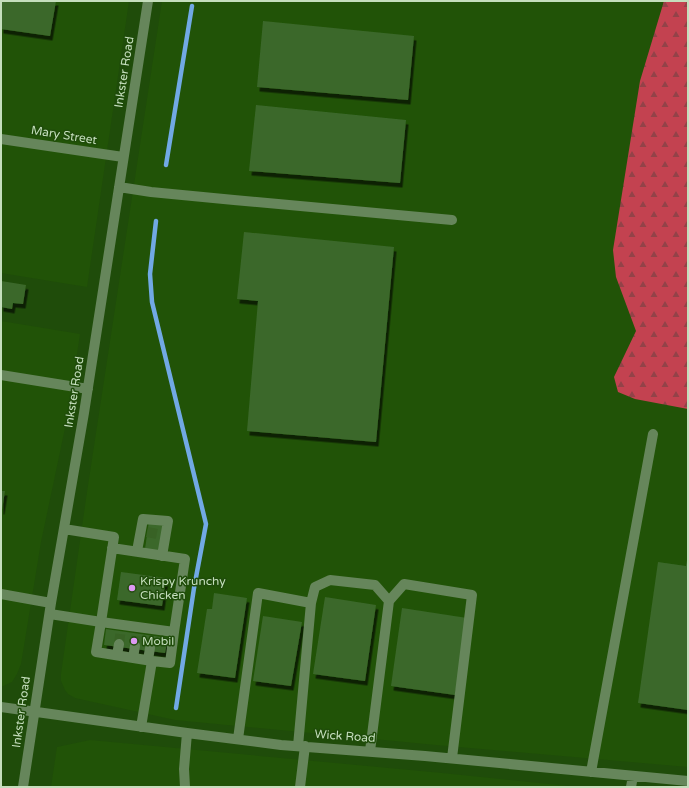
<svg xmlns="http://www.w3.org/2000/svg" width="689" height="788" viewBox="0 0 689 788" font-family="'Varela Round',sans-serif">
<defs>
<pattern id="forest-firs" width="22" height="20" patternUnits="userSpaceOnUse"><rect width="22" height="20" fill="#c34250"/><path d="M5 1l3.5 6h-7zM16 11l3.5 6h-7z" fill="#934248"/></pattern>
<filter id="shadow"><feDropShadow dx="2.5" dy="4.5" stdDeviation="0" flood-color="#0009"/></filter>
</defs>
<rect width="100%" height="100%" fill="#1f4c0a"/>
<path fill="#215307" d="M1 1H129L87 287 1 273Z
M162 1H688V767L436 745 175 720 75 698 68 694 65 690 61 681V674L87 492Z
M1 321 80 334 68 414 41 542 21 664 17 674 12 682 1 687Z
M90 740 442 773 578 787H51L57 747Z"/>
<path fill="url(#forest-firs)" d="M664 1H688V409L635 399 618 392 614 377 636 331 616 277 613 250 640 81Z"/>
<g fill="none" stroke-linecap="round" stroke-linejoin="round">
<path stroke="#71a9e4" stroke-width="4.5" d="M166 165 192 6
M156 221 150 274 152 302 206 524 194 588 176 708"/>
</g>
<path fill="#3b682a" filter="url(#shadow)" d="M1 1H56L50 36 1 29Z
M263 21 414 36 408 100 257 87Z
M256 105 406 120 400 183 249 171Z
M244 232 394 247 376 442 247 431 258 301 237 299Z
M1 281 26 285 23 304 13 303 12 309 1 307Z
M1 491H5L2 510H1Z
M149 521 165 523 161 551 145 549Z
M687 560 688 710 638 703 658 562 686 566Z
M121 572 166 578 162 606 117 600Z
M214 593 247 598 235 678 197 673 207 609H212Z
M325 597 376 605 365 681 313 674Z
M402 608 467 618 455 695 391 686Z
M263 616 302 622 291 686 253 681Z
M106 629 168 638 165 653 104 645Z"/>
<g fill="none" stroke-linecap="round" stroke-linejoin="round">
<path stroke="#386225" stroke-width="10" stroke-dasharray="10 5" stroke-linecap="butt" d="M147 532 162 535
M119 644 121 628
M135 646 137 631
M150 648 152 633"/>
<path stroke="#66865b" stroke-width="10" d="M1 139 123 157
M119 187 151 192 234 200 452 220
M1 375 88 389
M64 529 114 537 101 622 174 632 170 663 152 661
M112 548 185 559 174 632
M137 551 143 519 168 521 162 556
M1 594 51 603
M311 603 315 587 330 580 375 585 389 601
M50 614 101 622 96 652 152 661 141 727
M117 655 119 644
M133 658 135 646
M148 660 150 648
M1 707 187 733 281 745 425 756 688 781
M238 739 258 593 311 603 298 746
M370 751 389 601 404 584 472 595 452 758
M591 772 653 434
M23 787 51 603 84 413 148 1
M185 787 184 769 187 733
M300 787 305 746
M631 787 633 776"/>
</g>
<g fill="#dd99f3" stroke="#1f4c0a" stroke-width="1.5">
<circle cx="132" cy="588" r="4"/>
<circle cx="134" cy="641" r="4"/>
</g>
<g text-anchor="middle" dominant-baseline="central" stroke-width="3" stroke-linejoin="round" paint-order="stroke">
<g font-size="12" fill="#c5debd" stroke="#1f4c0a">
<text transform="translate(124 72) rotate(-81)">Inkster Road</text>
<text transform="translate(64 135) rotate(9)">Mary Street</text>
<text transform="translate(74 392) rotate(-81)">Inkster Road</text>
<text transform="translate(21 712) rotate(-82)">Inkster Road</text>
<text transform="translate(345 736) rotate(4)">Wick Road</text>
</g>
<g font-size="12" fill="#c5debd" stroke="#1f4c0a" text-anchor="start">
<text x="140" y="581">Krispy Krunchy<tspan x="140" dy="14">Chicken</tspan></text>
<text x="142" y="641">Mobil</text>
</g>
</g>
<rect width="689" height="788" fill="none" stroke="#c5debd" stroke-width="4"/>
</svg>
